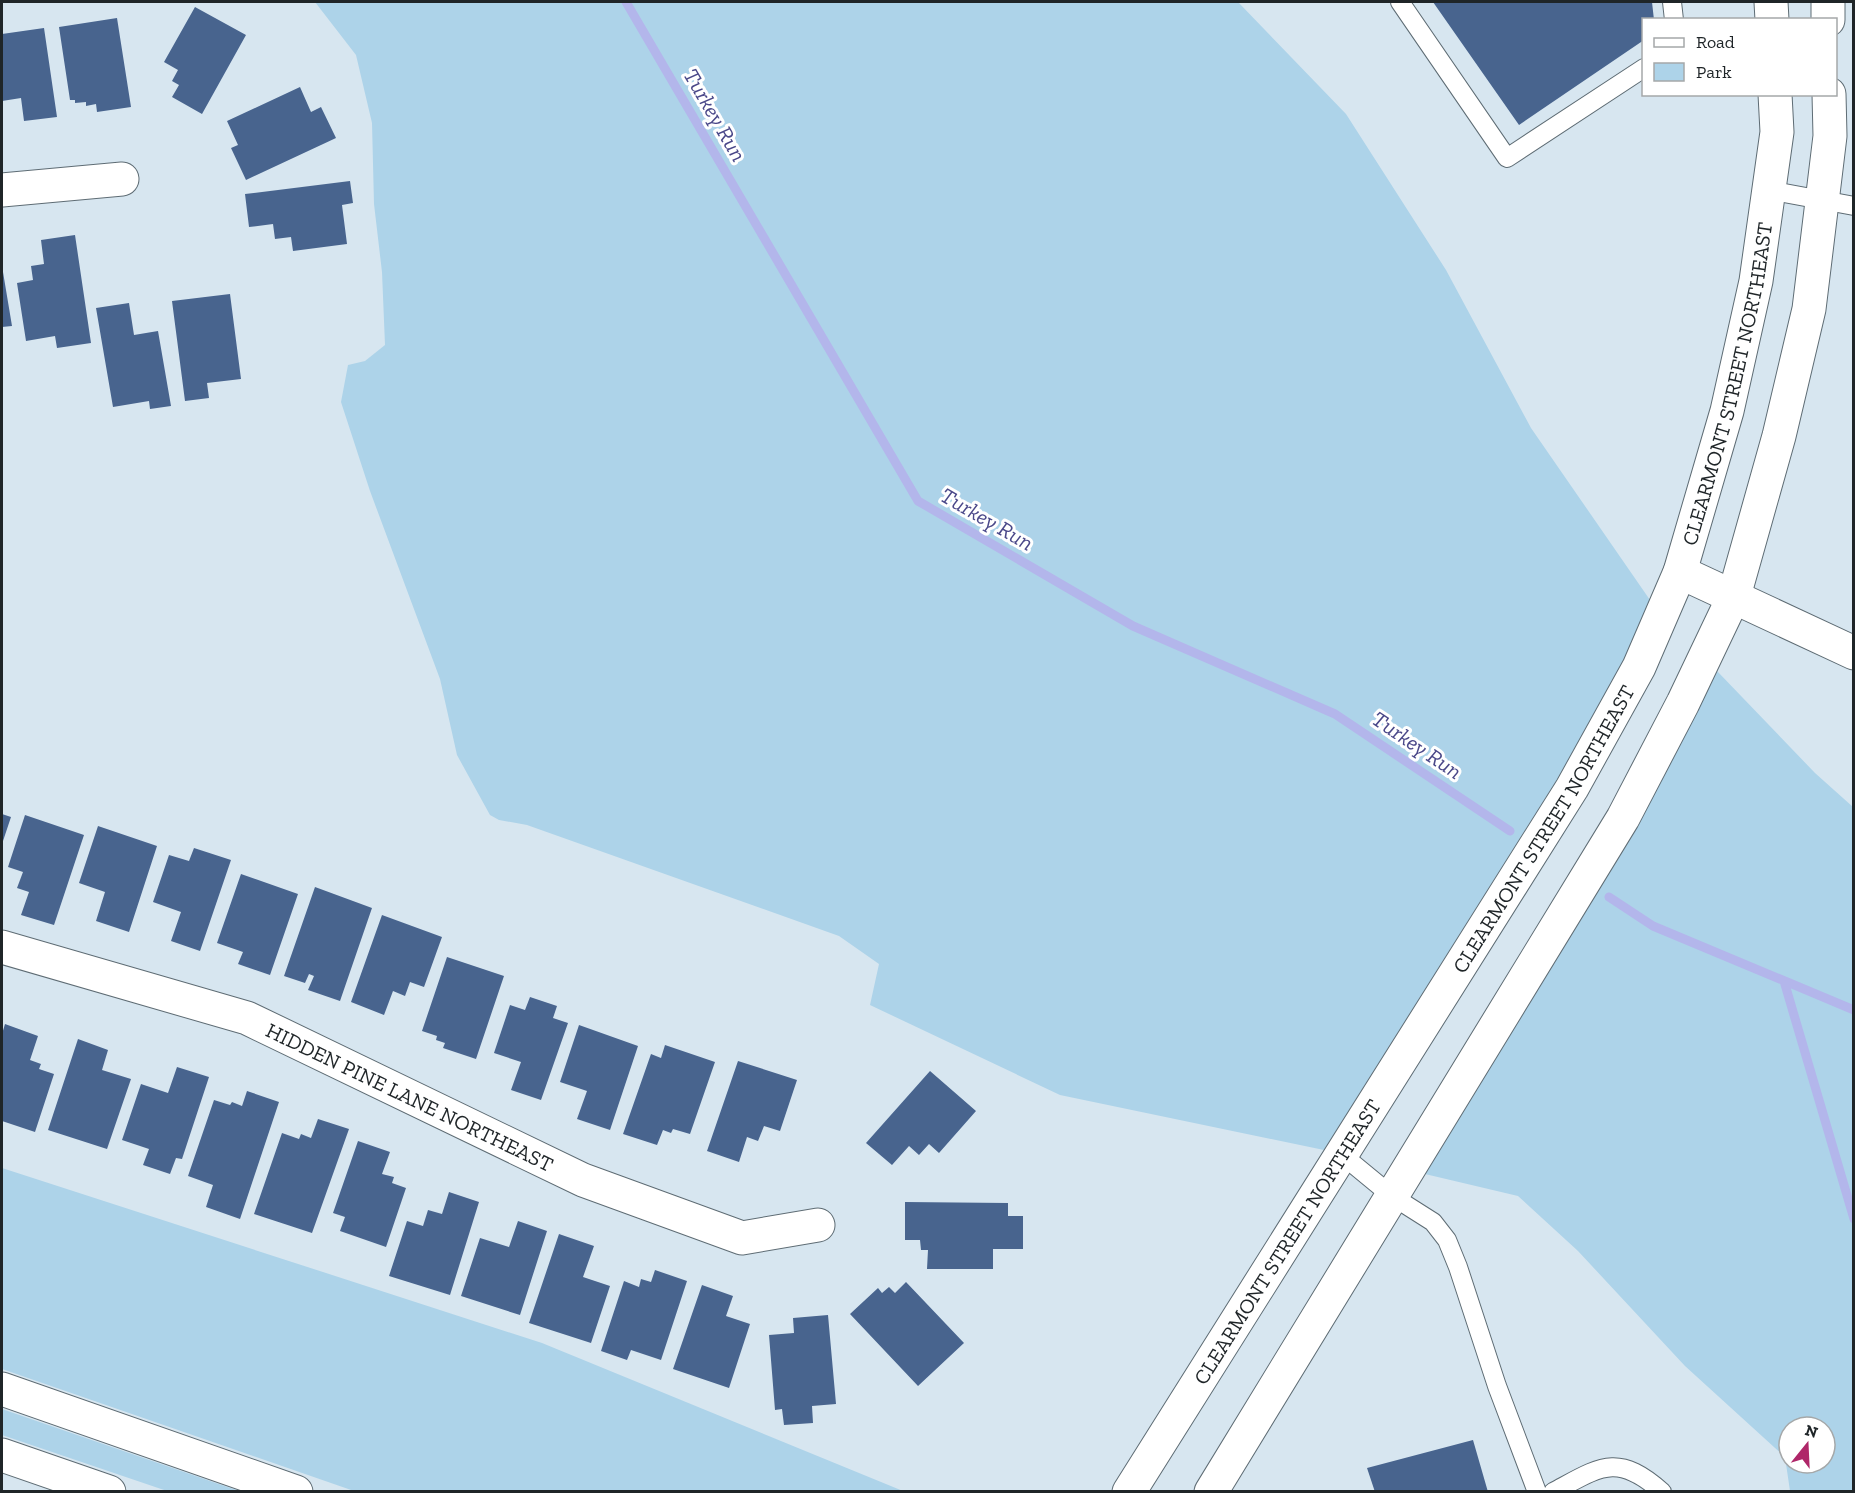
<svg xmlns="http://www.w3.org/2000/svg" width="1855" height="1493" viewBox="0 0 1855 1493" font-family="'Zilla Slab',serif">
<rect width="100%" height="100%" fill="#d7e6f0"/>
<path fill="#add3e9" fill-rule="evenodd" d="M310 2H1238L1346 114 1446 270 1531 428 1650 600 1624 660 1558 778 1324 1150 1060 1095 870 1005 879 964 839 936 527 825 499 820 490 815 457 755 440 679 370 491 341 402 348 365 365 361 385 345 382 272 374 204 372 123 356 55 315 2Z
M1717 671 1815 773 1853 807V1491H1790L1785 1457 1685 1366 1578 1251 1518 1196 1425 1174 1637 828ZM1789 1427H1825V1463H1789Z
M2 1168 542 1343 903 1491H354L2 1369Z
M2 1409 239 1491H167L2 1435Z"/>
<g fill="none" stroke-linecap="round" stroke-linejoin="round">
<path stroke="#b3b6eb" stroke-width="9" d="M626 2 918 501 1133 626 1335 714 1510 831
M1609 897 1653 926 1854 1010
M1784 981 1854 1219"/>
</g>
<path fill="#48648e" d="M1433 2H1652L1654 20H1644V40L1519 125Z
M195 7 246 35 202 114 172 97 179 85 172 81 178 70 164 62Z
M117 18 131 107 97 112 96 104 86 106V102L75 103V100H70L59 27Z
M44 28 57 117 24 121 21 98 2 101V34Z
M300 87 311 112 321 107 336 138 246 180 231 148 238 145 227 121Z
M350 181 353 203 342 205 347 244 293 251 291 237 275 239 273 224 249 227 245 194Z
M75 235 91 343 57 348 55 336 26 341 17 283 33 280 31 266 44 264 41 240Z
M3 272 12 326 2 327V273Z
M230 294 241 379 207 383 209 398 185 401 172 301Z
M129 303 134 335 158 331 171 406 150 409 149 401 113 407 96 308Z
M2 814 11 817 2 844Z
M25 815 84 835 54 925 21 915 29 892 17 888 23 872 8 867Z
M98 826 157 846 129 932 96 921 105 892 79 883Z
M194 848 231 860 200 951 171 941 181 912 153 902 169 855 189 861Z
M241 874 298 894 270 975 238 964 243 952 217 943Z
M315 887 372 908 340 1001 308 990 314 976 309 974 305 983 284 976Z
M382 915 442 937 424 987 410 982 405 996 393 991 384 1015 351 1002Z
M447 957 504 976 476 1059 443 1048 445 1043 436 1040 437 1036 422 1031Z
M530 997 557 1006 553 1018 568 1023 541 1100 511 1090 521 1062 494 1053 510 1005 525 1010Z
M5 1024 38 1036 30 1060 41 1064 39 1069 54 1074 35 1132 2 1121V1034Z
M579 1025 638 1046 610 1130 577 1119 587 1091 560 1082Z
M78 1039 108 1050 102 1070 131 1079 107 1149 48 1130Z
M665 1045 715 1062 690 1134 673 1129 671 1133 663 1130 657 1145 623 1134 651 1054 661 1058Z
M738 1061 797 1080 780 1131 764 1126 758 1141 747 1137 739 1162 707 1151Z
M177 1067 209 1077 182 1159 176 1158 170 1174 143 1165 149 1149 122 1140 141 1084 168 1093Z
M930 1071 976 1111 939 1153 929 1144 919 1155 909 1146 892 1165 866 1143Z
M247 1091 279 1102 240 1219 206 1207 213 1185 188 1176 214 1100 230 1105 232 1102 242 1106Z
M318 1119 349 1129 312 1233 254 1214 282 1133 299 1139 301 1134 311 1138Z
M358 1141 390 1152 382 1174 394 1177 392 1183 406 1188 386 1247 340 1231 345 1217 333 1213Z
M449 1192 479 1202 450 1295 389 1276 407 1221 423 1226 428 1210 442 1214Z
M905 1202 1008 1203V1216H1023V1249H993V1269H927L928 1250H921L920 1240H905Z
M518 1221 547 1231 520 1315 461 1296 480 1238 509 1247Z
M559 1234 594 1246 583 1277 610 1286 591 1343 529 1323Z
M655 1270 687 1281 661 1360 631 1350 627 1360 601 1351 624 1281 639 1287 641 1279 651 1282Z
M906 1282 964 1343 918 1386 850 1314 878 1288 882 1293 889 1287 895 1293Z
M702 1285 733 1296 726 1316 750 1324 729 1388 673 1369Z
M828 1315 836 1404 812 1406 813 1423 784 1425 782 1409 775 1410 769 1335 794 1333 793 1318Z
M1473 1440 1488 1492H1375L1367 1468Z"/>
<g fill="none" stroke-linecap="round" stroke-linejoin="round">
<g stroke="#5e6c74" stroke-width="20">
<path id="lane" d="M1400 2 1507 158 1644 68
M1672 2 1674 20
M1768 190 1854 206
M1341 1154 1392 1196 1433 1222 1447 1240 1458 1267 1497 1386 1537 1492
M1553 1492C1600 1467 1617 1452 1662 1492"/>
</g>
<g stroke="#5e6c74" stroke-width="35">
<g id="street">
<path d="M2 190 122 179"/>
<path d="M1680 572 1854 653"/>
<path id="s1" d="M2 947 247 1018 583 1180 742 1238 818 1225"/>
</g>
</g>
<g stroke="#5e6c74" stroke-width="35">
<g id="secondary">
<path d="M1771 2 1772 20"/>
<path d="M1828 2V20"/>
<path d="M2 1389 296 1492"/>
<path d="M2 1455 109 1492"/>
<path id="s2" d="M1129 1492 1572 788 1639 667 1680 572 1727 411 1756 281 1777 132 1775 94"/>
<path d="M1211 1492 1623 818 1683 703 1734 596 1779 436 1809 309 1830 136 1829 94"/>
</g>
</g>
<use href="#lane" stroke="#fff" stroke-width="18"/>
<use href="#street" stroke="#fff" stroke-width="33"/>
<use href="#secondary" stroke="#fff" stroke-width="33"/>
</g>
<g text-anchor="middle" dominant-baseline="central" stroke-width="6" stroke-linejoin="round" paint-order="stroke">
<g font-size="21" fill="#1f2528" stroke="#fff">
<text stroke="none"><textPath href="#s2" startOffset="1268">CLEARMONT STREET NORTHEAST</textPath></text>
<text stroke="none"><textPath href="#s2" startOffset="782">CLEARMONT STREET NORTHEAST</textPath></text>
<text stroke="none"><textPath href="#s1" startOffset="436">HIDDEN PINE LANE NORTHEAST</textPath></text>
<text stroke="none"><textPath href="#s2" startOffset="296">CLEARMONT STREET NORTHEAST</textPath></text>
</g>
<g font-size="22" font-style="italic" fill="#4a4889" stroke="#fff">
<text transform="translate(715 115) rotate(60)">Turkey Run</text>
<text transform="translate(987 519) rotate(30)">Turkey Run</text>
<text transform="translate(1417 745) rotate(34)">Turkey Run</text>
</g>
</g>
<rect width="1855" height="1493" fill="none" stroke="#1f2528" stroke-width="6"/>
<rect x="1642" y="18" width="195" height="78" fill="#ffffff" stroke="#a5a8a9" stroke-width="1.5"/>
<rect x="1654" y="38" width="30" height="9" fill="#ffffff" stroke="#a5a8a9" stroke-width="1.5"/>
<text x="1696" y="48" font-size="18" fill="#1f2528">Road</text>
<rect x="1654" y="63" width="30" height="18" fill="#add3e9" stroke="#a5a8a9" stroke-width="1.5"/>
<text x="1696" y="78" font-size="18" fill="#1f2528">Park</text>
<g transform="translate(1807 1445) rotate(18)"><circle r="28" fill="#ffffff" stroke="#a5a8a9" stroke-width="1.5"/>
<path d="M0-4.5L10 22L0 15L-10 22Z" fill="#af2769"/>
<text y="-9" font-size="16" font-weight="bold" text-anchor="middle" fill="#1f2528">N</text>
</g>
</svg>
